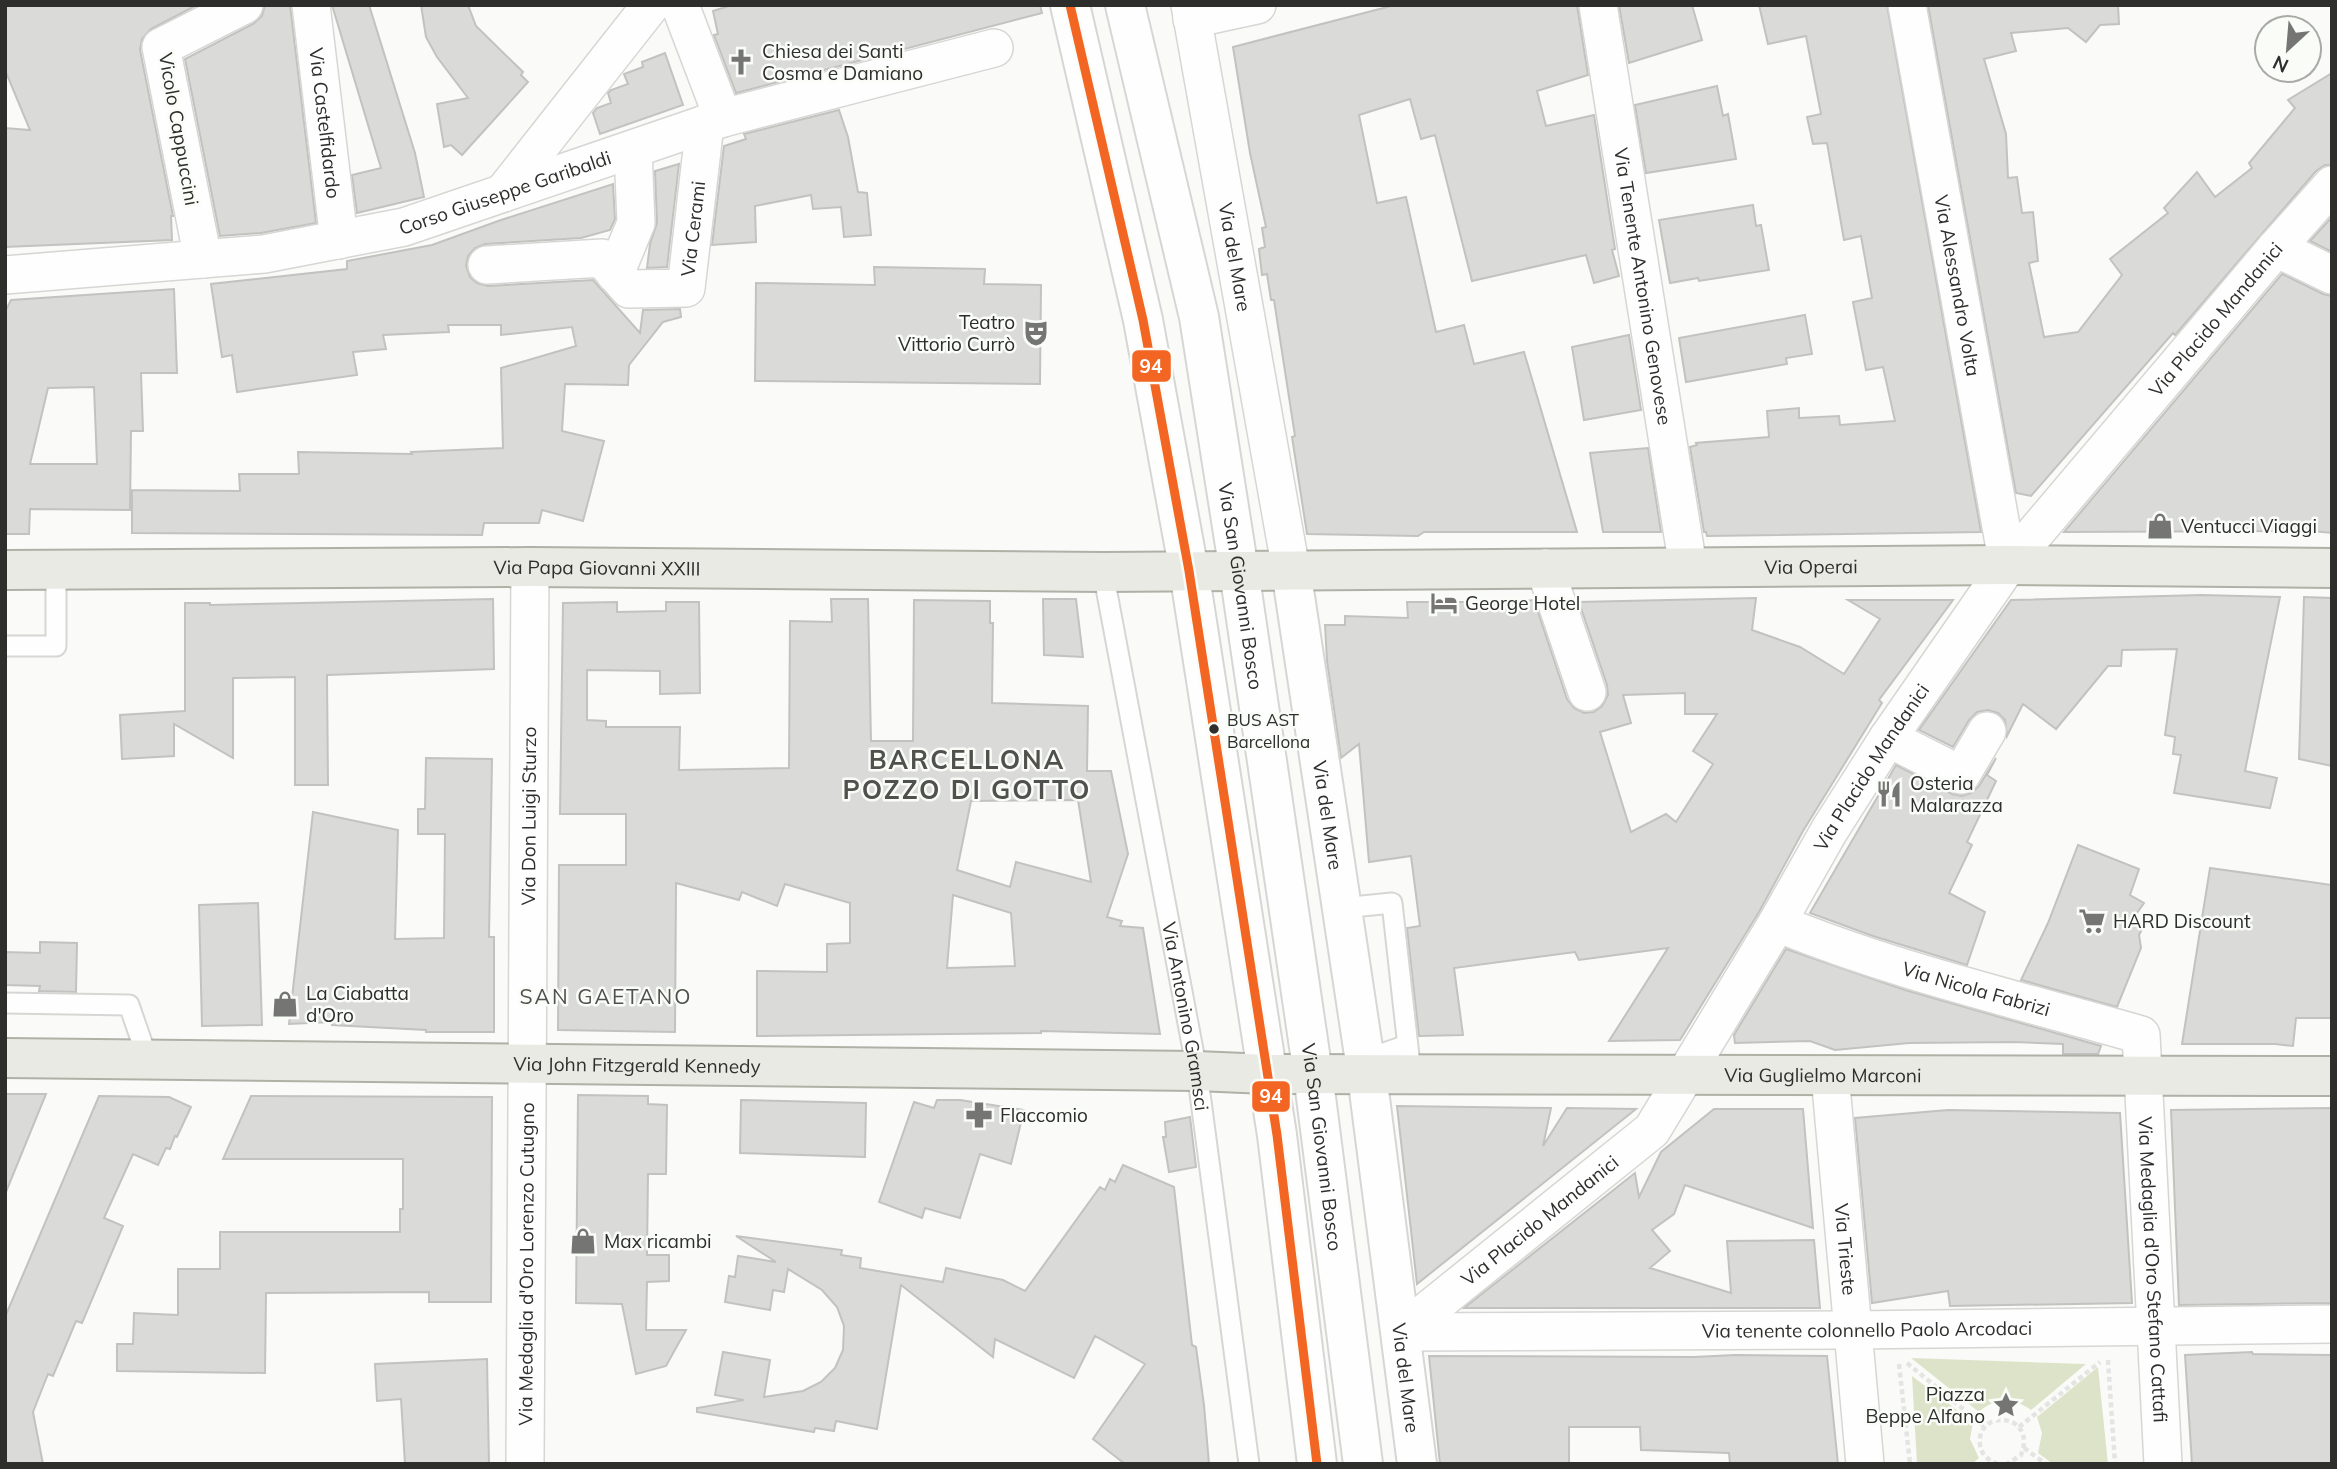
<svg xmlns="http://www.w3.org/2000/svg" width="2337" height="1469" viewBox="0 0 2337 1469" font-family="Mulish,sans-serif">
<rect width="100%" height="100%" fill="#fafbf8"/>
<path fill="#dde3c9" d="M1911 1358 2086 1364 2031 1410C2014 1398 1995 1397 1979 1412Z
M2098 1367 2108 1464H2053L2038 1453 2042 1433 2037 1417Z
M1912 1376 1973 1422 1970 1439 1979 1458 1972 1464H1917Z"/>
<path fill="#dadad8" stroke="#c2c2c0" stroke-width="2" fill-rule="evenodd" d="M5 5H197L151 29 142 39 140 50 173 216H171L172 240 5 247V128L30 130 5 70Z
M265 5H290L316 223 261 233 220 236 185 59 253 24 262 16Z
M332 5H369L415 153 424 197 357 213 352 175 381 168Z
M421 5H468L476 26 523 72 521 75 528 82 462 155 451 145 444 147 437 104 468 98 437 57 426 37Z
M732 5H1040L1042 13 736 93 714 35 718 34 713 11Z
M1395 5H1577L1588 75 1537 91 1546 126 1594 115 1615 249 1612 250 1619 276 1594 283 1586 255 1472 281 1435 135 1421 139 1410 99 1359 115 1377 203 1406 197 1436 332 1464 325 1474 364 1524 352 1577 532H1424L1418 536 1307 534 1292 437 1295 436 1274 300H1271L1267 274 1262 275 1259 249 1265 247 1262 228 1266 227 1250 153 1233 47Z
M1619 5H1692L1702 40 1629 63Z
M1759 5H1887L1981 532 1707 536 1706 532H1704L1690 447 1697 445 1696 443 1769 437 1767 411 1799 408V418L1839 416 1840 425 1895 421 1883 367 1866 370 1853 302 1872 298 1861 236 1844 240 1827 143 1813 144 1807 117 1821 114 1806 36 1768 44Z
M1928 5H2118L2119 24 2100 25 2086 42 2068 28 2011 33 2016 51 1984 59 2006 134 2008 178 2017 177 2022 213 2033 212 2038 261 2029 263 2044 337 2078 332 2122 275 2110 259 2168 213 2164 208 2197 172 2215 197 2252 168 2249 163 2295 108 2288 100 2332 73V165H2325L2316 171 2175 335 2173 333 2031 496 2016 493Z
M665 53 683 105 600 134 593 113 597 108 611 103 608 93 611 90 628 84 624 74 643 67 642 62Z
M1717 86 1723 116 1728 114 1736 159 1646 173 1635 105Z
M839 110 848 137 858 192 867 193 871 235 844 237 841 207 813 209 811 195 755 206 756 242 712 245 724 146 746 139 744 134Z
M679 164 667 267 647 268 650 244 657 223 655 171Z
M613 184 615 219 610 230 581 238 485 244 475 248 468 256 466 266 470 277 477 283 488 286 593 280 640 333 643 310 680 309 681 317 663 322 629 365 628 385 565 384 562 431 604 441 583 521 542 510 539 523H484L482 535 132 533V490L240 491 239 474H299L298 452 412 454 411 452 503 448 501 368 576 346 572 327 501 335V325H448L449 332 383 335 386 349 353 352 357 375 237 392 232 355 222 357 211 284 347 269V261L432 245 501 220Z
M1753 205 1756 226 1761 225 1769 270 1699 281 1698 278 1670 283 1659 220Z
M2332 217V252L2310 241Z
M874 267 985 269 984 284 1041 285 1040 384 755 381 756 283 875 285Z
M2282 274 2323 294 2332 296V533L2312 531 2064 532Z
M174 289 177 373H141L143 431H131L130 510 30 509 29 534H5V312L11 300ZM94 387 97 464H30L48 388Z
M1805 315 1812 354 1786 358 1787 364 1686 382 1679 338Z
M1629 335 1641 410 1584 420 1572 347Z
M1648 448 1661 532H1603L1590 453Z
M2201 595 2280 597 2245 771 2277 778 2270 808 2174 793 2181 755 2173 754 2175 737 2165 735 2177 649 2122 650 2121 666H2108L2056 729 2023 704 2007 736 2005 720 1998 713 1988 710 1977 712 1969 720 1953 747 1919 730 2011 600Z
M2304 597 2332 598V766L2299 759Z
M1756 598 1752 630 1800 647 1844 674 1880 619 1848 600H1953L1879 700 1882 703 1803 831 1759 912 1680 1040 1609 1041 1668 948 1579 960 1575 952 1454 968 1463 1035 1419 1036 1407 928 1420 926 1411 856 1369 862 1359 744 1341 758 1327 661 1325 625H1345V616L1408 618 1407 602H1513L1534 600 1567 699 1574 708 1584 713 1594 712 1602 706 1608 695 1607 685 1579 602ZM1685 693V714H1717L1693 751 1713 764 1676 822 1666 814 1631 832 1600 732 1631 723 1623 695Z
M493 599 494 669 327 675 328 785H295V677L233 678V758L174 724V756L122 759 120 715 185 711V603H210V605Z
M831 599H868L871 741H913L914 600 990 601V623H993L992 703 1088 706 1087 771H1111L1128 854 1107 917 1122 921 1120 926 1143 928 1160 1034 1041 1031V1033L757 1036V971L827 972V944L850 943V903L785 884 777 906 742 892 739 900 676 883 675 1032 558 1030 559 865H626V814H560L563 603 617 602V612L666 611V602H699L700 693 660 694V671L587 670V720L606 721V727H680L679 770 789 768 790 621 832 622ZM1078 800 1091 882 1016 862 1010 887 957 870 971 801ZM953 895 1011 913 1015 966 947 968Z
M1043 599H1076L1083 657 1044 655Z
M426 758 492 759 489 937H494V1032H426V1030L332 1025V1022L289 1024 313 812 398 830 395 939 444 938 445 834H418V809H425Z
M1996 758 1987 775 1996 781 1967 842 1972 845 1949 893 1985 912 1967 965 1873 936 1810 913 1896 765 1952 794 1962 796 1971 793 1979 786Z
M2078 845 2139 869 2130 895 2144 903 2132 920 2144 925 2139 935 2141 948 2117 1007 2021 980 2048 923Z
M2210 868 2332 885V1018H2296L2293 1046 2275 1044H2182Z
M258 903 262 1025 202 1026 199 905Z
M40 942 77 943 76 992 39 991 40 986 5 985V952L40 953Z
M1786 949 1905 990 2101 1046 2098 1054H2063V1044L2013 1042 1909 1043 1835 1050 1810 1041 1735 1043 1734 1035Z
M5 1094H46L6 1192 5 1191Z
M578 1095 648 1096V1104L667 1105 666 1174H648L647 1255H669V1281L647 1282 646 1330H686L666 1366 636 1374 622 1304 576 1303Z
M99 1096 169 1097 191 1107 177 1137 175 1136 170 1149 166 1148 158 1165 133 1154 104 1218 123 1226 82 1323 76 1321 53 1376 48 1374 33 1412 43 1464H5V1317Z
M251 1096 492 1097 491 1302H429V1292L266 1293 265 1373 117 1371V1344H133L134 1313 178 1315V1269H220V1232H400V1209H403V1159H223Z
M741 1100 866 1103 865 1157 740 1153Z
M937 1100H960L1024 1110 1011 1164 980 1154 960 1218 925 1208 922 1218 879 1202 914 1102 934 1108Z
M1397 1106 1551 1108 1543 1146 1567 1108 1636 1109 1417 1284Z
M2332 1108V1303L2179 1305 2171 1110Z
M1714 1109H1803L1813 1228 1685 1185 1674 1214 1652 1230 1670 1251 1650 1268 1731 1293 1727 1241 1814 1240 1820 1308H1464L1635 1173 1639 1197 1661 1152Z
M1948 1110 2120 1113 2132 1303 1950 1306 1948 1291 1872 1303 1855 1118Z
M1190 1117 1196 1167 1169 1172 1163 1137H1166L1165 1122Z
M1123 1165 1174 1187 1192 1345 1196 1347 1204 1405 1209 1464H1125L1093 1439 1145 1364 1095 1336 1074 1378 995 1339 993 1357 901 1285 877 1429 836 1421 834 1431 815 1428 814 1432 697 1412V1408L744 1400 715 1395 723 1352 770 1360 764 1397 803 1391 821 1382 835 1368 843 1350 844 1326 837 1307 822 1290 788 1269 784 1292 773 1290 770 1310 725 1302 729 1276 735 1277 738 1256 776 1262 736 1236 842 1250 841 1255 861 1258 860 1268 943 1282 946 1268 1003 1280 1025 1291 1100 1187 1105 1190 1110 1179 1115 1182Z
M2252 1352 2253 1354 2332 1355V1464H2192L2185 1355Z
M1735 1355 1827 1356 1838 1464H1730L1729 1453 1641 1450 1640 1427H1569V1464H1440L1429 1356 1694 1357Z
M487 1359 489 1464H405L401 1399 377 1401 375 1364Z"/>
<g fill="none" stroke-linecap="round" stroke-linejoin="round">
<g stroke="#d6d7d4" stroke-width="23">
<g id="service">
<path id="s1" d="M1103 572 1197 1071 1249 1464"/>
<path d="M5 646H56V570"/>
<path d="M1342 908 1392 903 1411 1074"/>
<path d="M5 1003 129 1005 148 1060"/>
<path d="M1364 1060 1407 1045"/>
</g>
</g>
<g stroke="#d6d7d4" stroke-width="40">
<g id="minor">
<path id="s2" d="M311 5 339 240"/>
<path d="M680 5 723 118"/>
<path id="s3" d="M1190 5 1291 570"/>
<path id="s4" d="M1598 5 1688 567"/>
<path id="s5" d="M1907 5 2008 565"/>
<path d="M1192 19 1257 5"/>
<path d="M503 193 651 5"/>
<path d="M2276 248 2332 275"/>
<path d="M203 259 161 47 244 5"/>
<path id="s6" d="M487 265 602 258 629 289 686 288 705 124"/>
<path d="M615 274 636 223 633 149"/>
<path id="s7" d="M5 275 264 254 404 227 723 118 994 48"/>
<path d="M1545 568 1587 692"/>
<path d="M1888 738 1961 775 1987 731"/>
<path id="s8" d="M1777 923C1894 971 2019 1000 2141 1035L2163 1464"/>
<path id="s9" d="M1830 1075 1865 1464"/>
<path id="s10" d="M1401 1332 1652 1130 1777 923 1829 831 1888 738 2008 565 2276 248 2332 185"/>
<path id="s11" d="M1401 1332 1852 1330 2332 1324"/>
<path id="s12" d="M525 1464 530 567"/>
</g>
</g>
<g stroke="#d6d7d4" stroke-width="42">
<g id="tertiary">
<path d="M1070 5 1143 320 1189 571 1277 1135 1317 1464"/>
<path id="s13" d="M1125 5 1199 317 1239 571 1313 1074 1363 1464"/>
<path id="s14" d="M1291 570 1367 1075 1417 1464"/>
</g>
</g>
<g stroke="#afb1a7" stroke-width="42">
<g id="primary">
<path id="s15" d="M5 570 530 567 1103 572 2008 565 2332 568"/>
<path id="s16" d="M5 1058 1197 1071 1267 1074 2332 1076"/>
</g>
</g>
<path stroke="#e4e4e3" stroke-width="4.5" stroke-dasharray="5 3.5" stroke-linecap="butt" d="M2108 1360 2115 1464
M1907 1363 1985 1427
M1899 1364 1910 1464
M2019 1427 2100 1362
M2024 1448 2046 1464
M1998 1464C1988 1460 1981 1455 1980 1444 1976 1408 2038 1413 2021 1455L2007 1464"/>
<use href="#service" stroke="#fefefe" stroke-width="19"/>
<use href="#minor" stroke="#fefefe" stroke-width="37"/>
<use href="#tertiary" stroke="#fefefe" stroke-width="38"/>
<use href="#primary" stroke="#e9eae4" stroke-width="38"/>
<g stroke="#fafcf7" stroke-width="14">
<path id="bus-1" d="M1070 5 1143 320 1189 571 1277 1135 1317 1464"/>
</g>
<use href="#bus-1" stroke="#f26522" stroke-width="9"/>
</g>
<defs>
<g id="church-bare" transform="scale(2.1)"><path d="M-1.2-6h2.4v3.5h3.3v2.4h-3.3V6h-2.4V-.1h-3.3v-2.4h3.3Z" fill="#757673" stroke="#fafcf7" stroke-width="2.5" paint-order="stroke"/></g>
<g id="theatre-bare" transform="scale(2.1)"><path d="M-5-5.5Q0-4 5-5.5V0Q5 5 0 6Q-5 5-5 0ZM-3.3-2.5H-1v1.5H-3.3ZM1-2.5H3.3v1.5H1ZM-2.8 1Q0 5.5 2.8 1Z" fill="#757673" stroke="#fafcf7" stroke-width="2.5" paint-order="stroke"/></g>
<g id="shop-bare" transform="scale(2.1)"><path d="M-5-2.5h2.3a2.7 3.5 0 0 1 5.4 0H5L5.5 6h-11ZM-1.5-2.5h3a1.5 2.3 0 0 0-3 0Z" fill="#757673" stroke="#fafcf7" stroke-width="2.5" paint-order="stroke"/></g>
<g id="hotel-bare" transform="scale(2.1)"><path d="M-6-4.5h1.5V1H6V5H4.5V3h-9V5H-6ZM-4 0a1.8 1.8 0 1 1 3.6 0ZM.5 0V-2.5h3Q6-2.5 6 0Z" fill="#757673" stroke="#fafcf7" stroke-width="2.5" paint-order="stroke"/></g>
<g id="restaurant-bare" transform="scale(2.1)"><path d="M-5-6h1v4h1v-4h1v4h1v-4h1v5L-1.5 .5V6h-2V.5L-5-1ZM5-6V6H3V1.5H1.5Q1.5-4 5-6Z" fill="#757673" stroke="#fafcf7" stroke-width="2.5" paint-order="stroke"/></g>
<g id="supermarket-bare" transform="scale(2.1)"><path d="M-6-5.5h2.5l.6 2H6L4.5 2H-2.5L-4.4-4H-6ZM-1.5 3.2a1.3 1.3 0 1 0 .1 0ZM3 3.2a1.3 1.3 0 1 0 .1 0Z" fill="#757673" stroke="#fafcf7" stroke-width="2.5" paint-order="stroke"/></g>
<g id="pharmacy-bare" transform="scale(2.1)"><path d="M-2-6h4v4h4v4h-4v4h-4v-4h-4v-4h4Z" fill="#757673" stroke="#fafcf7" stroke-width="2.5" paint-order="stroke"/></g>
<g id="sight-bare" transform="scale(2.1)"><path d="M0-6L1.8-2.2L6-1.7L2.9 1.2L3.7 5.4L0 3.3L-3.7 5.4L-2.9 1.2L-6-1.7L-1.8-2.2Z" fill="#757673" stroke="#fafcf7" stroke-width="2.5" paint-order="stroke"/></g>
</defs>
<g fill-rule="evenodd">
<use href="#church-bare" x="741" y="62"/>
<use href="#theatre-bare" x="1036" y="333"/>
<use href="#shop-bare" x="2160" y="526"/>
<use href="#hotel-bare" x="1444" y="603"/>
<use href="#restaurant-bare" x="1889" y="794"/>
<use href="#supermarket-bare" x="2092" y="921"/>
<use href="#shop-bare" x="285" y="1004"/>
<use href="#pharmacy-bare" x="979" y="1115"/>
<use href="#shop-bare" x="583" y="1241"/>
<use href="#sight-bare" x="2006" y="1405"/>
</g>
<circle fill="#2e2e2c" stroke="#fafcf7" stroke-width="2.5" cx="1214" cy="729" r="6"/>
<g text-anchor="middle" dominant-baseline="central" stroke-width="5" stroke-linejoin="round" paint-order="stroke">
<g font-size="17" fill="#2e2e2c" stroke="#fafcf7" text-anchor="start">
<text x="1227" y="719">BUS AST<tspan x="1227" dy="22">Barcellona</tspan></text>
</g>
<g font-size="19" fill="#2e2e2c" stroke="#fafcf7" text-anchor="start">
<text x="762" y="51">Chiesa dei Santi<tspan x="762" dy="22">Cosma e Damiano</tspan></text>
<text x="1015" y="322" text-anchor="end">Teatro<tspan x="1015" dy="22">Vittorio Currò</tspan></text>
<text x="2181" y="526">Ventucci Viaggi</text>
<text x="1465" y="603">George Hotel</text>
<text x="1910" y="783">Osteria<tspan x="1910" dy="22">Malarazza</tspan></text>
<text x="2113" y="921">HARD Discount</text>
<text x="306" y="993">La Ciabatta<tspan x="306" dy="22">d'Oro</tspan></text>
<text x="1000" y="1115">Flaccomio</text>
<text x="604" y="1241">Max ricambi</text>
<text x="1985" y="1394" text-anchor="end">Piazza<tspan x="1985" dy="22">Beppe Alfano</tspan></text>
</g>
<g font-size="19" fill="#2e2e2c" stroke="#fafcf7">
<text stroke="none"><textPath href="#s2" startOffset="119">Via Castelfidardo</textPath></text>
<text transform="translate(179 129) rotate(80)">Vicolo Cappuccini</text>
<text stroke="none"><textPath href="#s7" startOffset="509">Corso Giuseppe Garibaldi</textPath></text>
<text stroke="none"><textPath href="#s6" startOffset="273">Via Cerami</textPath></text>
<text stroke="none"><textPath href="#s3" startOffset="256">Via del Mare</textPath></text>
<text stroke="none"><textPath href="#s5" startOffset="285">Via Alessandro Volta</textPath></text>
<text stroke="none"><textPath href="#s4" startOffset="285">Via Tenente Antonino Genovese</textPath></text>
<text stroke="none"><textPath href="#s10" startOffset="1312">Via Placido Mandanici</textPath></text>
<text stroke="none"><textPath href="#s15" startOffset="1806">Via Operai</textPath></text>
<text stroke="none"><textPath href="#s15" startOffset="592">Via Papa Giovanni XXIII</textPath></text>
<text stroke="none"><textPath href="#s13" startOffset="593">Via San Giovanni Bosco</textPath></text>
<text stroke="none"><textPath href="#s10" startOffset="746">Via Placido Mandanici</textPath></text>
<text stroke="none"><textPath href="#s12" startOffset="648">Via Don Luigi Sturzo</textPath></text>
<text stroke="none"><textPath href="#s14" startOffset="248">Via del Mare</textPath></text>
<text stroke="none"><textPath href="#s8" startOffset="210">Via Nicola Fabrizi</textPath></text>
<text stroke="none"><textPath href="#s1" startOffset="452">Via Antonino Gramsci</textPath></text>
<text stroke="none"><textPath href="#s16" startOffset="632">Via John Fitzgerald Kennedy</textPath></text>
<text stroke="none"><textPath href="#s16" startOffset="1818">Via Guglielmo Marconi</textPath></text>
<text stroke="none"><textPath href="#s13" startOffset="1160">Via San Giovanni Bosco</textPath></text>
<text stroke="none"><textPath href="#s10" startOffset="178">Via Placido Mandanici</textPath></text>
<text stroke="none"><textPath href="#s9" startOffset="175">Via Trieste</textPath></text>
<text stroke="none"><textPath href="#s12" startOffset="200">Via Medaglia d'Oro Lorenzo Cutugno</textPath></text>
<text stroke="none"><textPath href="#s8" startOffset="616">Via Medaglia d'Oro Stefano Cattafi</textPath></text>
<text stroke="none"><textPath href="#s11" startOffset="466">Via tenente colonnello Paolo Arcodaci</textPath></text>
<text stroke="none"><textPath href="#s14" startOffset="816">Via del Mare</textPath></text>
</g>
<g font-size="21" letter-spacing="2" fill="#50514d" stroke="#fafcf7">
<text x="606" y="996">SAN GAETANO</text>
</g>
<g font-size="26" font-weight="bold" letter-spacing="2" fill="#50514d" stroke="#fafcf7">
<text x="967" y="759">BARCELLONA<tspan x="967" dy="30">POZZO DI GOTTO</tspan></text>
</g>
</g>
<g stroke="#fafcf7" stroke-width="2.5">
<rect x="1131" y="349" width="41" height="34" rx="7" fill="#f26522"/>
<rect x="1251" y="1080" width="40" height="33" rx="7" fill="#f26522"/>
</g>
<g font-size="19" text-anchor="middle" font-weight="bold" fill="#fff">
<text x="1151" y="373">94</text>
<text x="1271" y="1103">94</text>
</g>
<rect width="2337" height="1469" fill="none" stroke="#2e2e2c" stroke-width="14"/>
<g transform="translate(2288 49) rotate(206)"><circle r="33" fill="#fafcf7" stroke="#a8aaa6" stroke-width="2"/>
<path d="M0-5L12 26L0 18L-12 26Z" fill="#757673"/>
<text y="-10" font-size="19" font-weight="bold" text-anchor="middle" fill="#2e2e2c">N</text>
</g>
</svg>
